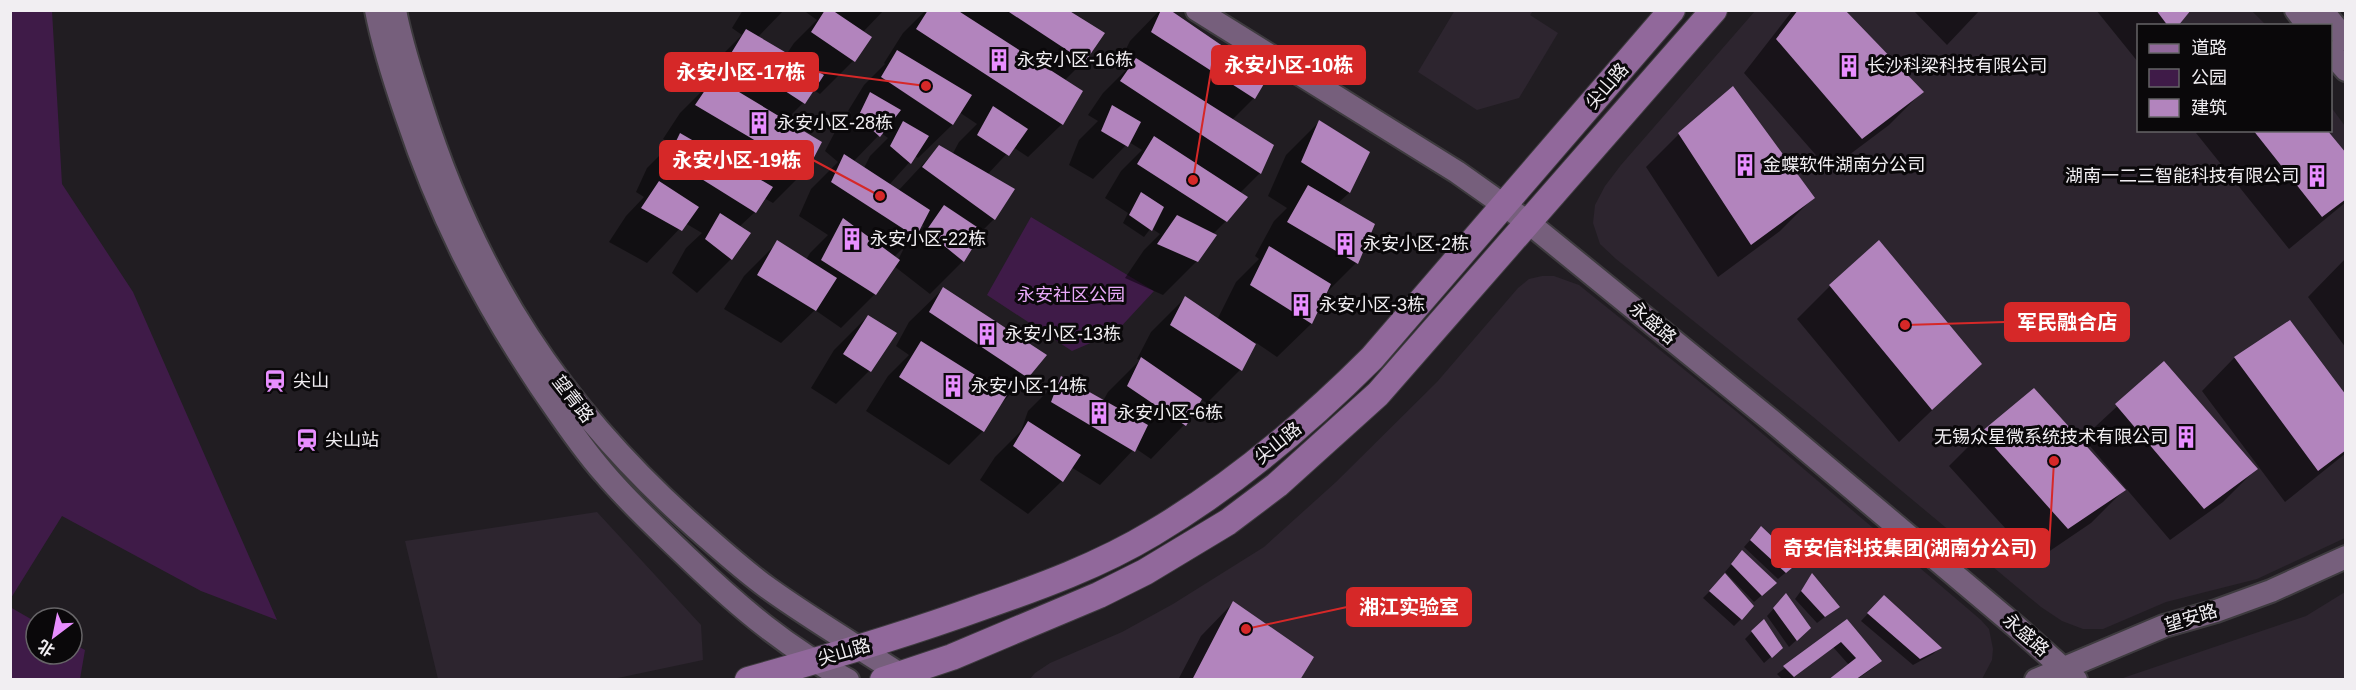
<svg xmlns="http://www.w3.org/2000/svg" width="2356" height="690" viewBox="0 0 2356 690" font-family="Helvetica,'Noto Sans SC',sans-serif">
<rect width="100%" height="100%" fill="#211d22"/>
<path fill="#2d252f" d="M1455 10 1533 11 1530 15 1558 33 1519 98 1477 110 1418 72Z
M1755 11H2252L2266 25 2138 26V130H2330L2331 107 2345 126V538L2257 579 2166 602 2103 629H2083L2062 621 2041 607 1812 416 1616 259 1600 244 1593 223 1595 205 1605 186 1621 165Z
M1542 276H1554L1579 285 1737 412 1981 620 1989 629 1993 649 1992 660 1982 679 1029 680 1035 673 1050 663 1122 632 1173 604 1264 547 1336 482 1437 382 1518 288 1529 279Z
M597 512 701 625 703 660 613 679H438L405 541Z
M2345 592V679H2120L2306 616Z"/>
<path fill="#3f1b48" d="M11 10 52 11 62 184 133 292 277 620 201 591 62 516 11 598Z
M1031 217 1154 291 1116 332 1072 351 987 295Z
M10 607 36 622V654H72V643L85 650 80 679H11Z"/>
<path fill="#0007" fill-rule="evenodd" d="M743 10H784L757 38 786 55 794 43 817 20 803 10H884L863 32 853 61 820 94 812 89 803 103 785 121 806 170 773 203 764 198 755 212 739 227 749 234 731 259 697 293 672 273 686 248 702 233 685 223 647 263 609 242 626 216 644 197 636 192 647 168 671 144 663 139 680 113 702 91 698 89 712 65 742 35 732 28Z
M926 10H1065L1084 61 1064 81 1062 124 1028 157 1013 147 987 175 994 219 981 232 963 261 930 294 894 266 875 294 841 328 815 310 781 343 724 309 744 276 778 242 806 260 810 253 828 235 799 216 811 189 838 162 825 151 837 128 851 113 848 111 864 85 885 64 884 63 903 33ZM959 112 977 124 959 142 952 155 939 147 898 191 889 185 915 156 918 158 952 125ZM881 133 888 138 870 156 864 168 853 162ZM921 224 924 226 916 234ZM905 246 898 260 894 257Z
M1160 10H1168L1266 78 1254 98 1232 120 1260 173 1240 193 1226 221 1213 234 1197 261 1163 295 1125 278 1144 250 1160 234 1151 228 1144 237 1123 223 1128 213 1105 198 1121 171 1142 150 1129 142 1093 179 1069 165 1079 140 1098 121 1088 115 1103 93 1126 70 1118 65 1130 41Z
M1793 10H1843L1922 92 1889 125 1829 170 1744 73Z
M1913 10H1980L1947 45Z
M2096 10H2189L2176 26H2138V62Z
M1320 121 1368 153 1349 193 1337 204 1373 225 1356 263 1324 295 1311 324 1277 357 1255 342 1240 370 1207 403 1200 399 1184 425 1151 459 1135 448 1100 485 1071 467 1062 481 1028 514 980 480 995 457 1021 431 1028 411 1061 378 1103 401 1108 392 1140 360 1137 359 1151 332 1185 298 1217 320 1236 282 1259 259 1255 256 1274 221 1287 208 1268 196 1286 155Z
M2199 130H2325L2346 156V202L2289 249 2196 133Z
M1679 134 1813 198 1780 231 1718 277 1646 167Z
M2346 258V348L2308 297Z
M1830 286 1980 364 1899 442 1797 319Z
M943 289 1044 356 1027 377 999 406 983 431 949 465 866 411 888 376 909 355 896 346 909 322Z
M868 316 869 371 836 404 811 388 834 350Z
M2289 322 2346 398V453L2285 502 2202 391 2234 358Z
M2164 363 2256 469 2223 502 2170 540 2083 438Z
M2034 390 2124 490 2091 523 2035 561 1949 466 1982 433Z
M1761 528 1790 569 1778 579 1744 547Z
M1736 559 1768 590 1754 602 1725 572Z
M1725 576 1741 619 1734 626 1703 598Z
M1812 576 1838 607 1817 623 1795 599Z
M1786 595 1802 635 1789 647 1767 616Z
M1233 603 1298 680H1178L1201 636Z
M1877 604 1939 648 1933 654 1913 665 1861 621Z
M1763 621 1781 648 1764 663 1745 639Z
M1847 621 1880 661 1873 668 1856 680H1830L1849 665 1833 647 1790 680H1783L1777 674Z"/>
<path fill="#b284bd" d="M825 10H832L872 37 855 62 811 32Z
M928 10H957L1083 91 1063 125 916 29Z
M1006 10H1068L1105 33 1085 62Z
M1161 10H1170L1268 77 1255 99 1151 32Z
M1798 10H1845L1924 92 1862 139 1776 39Z
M2156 10H2191L2178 26H2168Z
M746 29 824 75 805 104 730 55Z
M897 50 972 95 953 125 881 77Z
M1136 58 1274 145 1261 174 1120 81Z
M714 77 822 142 807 171 695 105Z
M1733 86 1815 198 1751 245 1678 133Z
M870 92 901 110 880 137 858 117Z
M1112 105 1141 122 1128 147 1101 131Z
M993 106 1028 129 1009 156 977 135Z
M1319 120 1370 152 1350 193 1301 162Z
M903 121 929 136 911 164 890 146Z
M2253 130H2327L2346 153V199L2322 217Z
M680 133 773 187 756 213 668 158Z
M1154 136 1248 197 1227 222 1137 164Z
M939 145 1015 189 995 220 922 167Z
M844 154 930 210 916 237 831 182Z
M659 181 699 207 682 231 641 208Z
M1308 185 1375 224 1358 264 1287 222Z
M1141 192 1164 207 1152 231 1129 215Z
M944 205 983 231 964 262 926 231Z
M720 213 751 233 732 260 705 239Z
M1177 215 1217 235 1198 262 1157 244Z
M843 218 900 260 876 295 821 260Z
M777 240 837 278 816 311 757 275Z
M1879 240 1982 364 1932 410 1829 285Z
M1269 246 1331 284 1312 324 1250 285Z
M943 287 1047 355 1028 378 929 312Z
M1185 296 1256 344 1242 371 1170 325Z
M868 315 897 333 871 372 843 354Z
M2290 320 2346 395V450L2318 471 2234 357Z
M921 341 1007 395 984 432 899 377Z
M1141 357 1202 399 1186 426 1127 386Z
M2164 361 2258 469 2204 509 2115 404Z
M1061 376 1148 425 1135 452 1051 402Z
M2034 388 2126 490 2068 529 1981 432Z
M1028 421 1081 455 1063 482 1013 446Z
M1761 526 1799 562 1786 573 1750 540Z
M1742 550 1777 583 1762 596 1731 564Z
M1725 573 1754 606 1742 620 1709 591Z
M1812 573 1840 607 1825 617 1801 591Z
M1786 593 1811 628 1797 641 1773 608Z
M1884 595 1942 648 1920 659 1867 613Z
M1233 601 1314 657 1300 680H1192Z
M1764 619 1783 648 1772 658 1751 631Z
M1847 619 1882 661 1855 680H1828L1856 658 1841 642 1794 677 1783 666Z"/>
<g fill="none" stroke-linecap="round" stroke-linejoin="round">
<g stroke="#3e3b3f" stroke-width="26">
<path id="secondary" d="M376 10C383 46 394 80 406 115 439 214 481 298 540 386 560 415 580 446 604 473 630 504 661 532 690 560 738 606 788 649 848 680
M395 10C401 43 412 75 422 107 476 278 561 408 695 527 719 548 743 570 768 588 814 621 862 649 909 680
M1197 10 1457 172 1529 223 1772 421 2019 629 2076 680
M2296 10 2308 26
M2322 10 2346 40
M2330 52 2346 70
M2036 680 2164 626 2216 611 2271 591 2346 557"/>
</g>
<g stroke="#3e3b3f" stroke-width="28">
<path id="primary" d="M748 680C827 658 905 635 982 607 1040 587 1100 565 1153 533 1234 485 1306 424 1372 358L1672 10
M883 680 952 657 1099 595 1145 572 1228 522 1277 485 1378 394 1714 10"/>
</g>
<use href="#secondary" stroke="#765f7c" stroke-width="22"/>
<use href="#primary" stroke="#91689b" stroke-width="26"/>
</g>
<defs>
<g id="building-bare" transform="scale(1.8)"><path d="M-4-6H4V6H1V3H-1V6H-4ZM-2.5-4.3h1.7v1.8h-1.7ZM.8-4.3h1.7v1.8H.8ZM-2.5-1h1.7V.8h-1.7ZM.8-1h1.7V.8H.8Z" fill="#e88eff" stroke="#0a080a" stroke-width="2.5" paint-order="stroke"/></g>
<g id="station-bare" transform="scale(1.8)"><path d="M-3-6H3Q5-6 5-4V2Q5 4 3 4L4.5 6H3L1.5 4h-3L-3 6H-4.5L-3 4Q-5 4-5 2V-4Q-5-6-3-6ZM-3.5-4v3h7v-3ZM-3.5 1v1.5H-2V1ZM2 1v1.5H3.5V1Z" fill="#e88eff" stroke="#0a080a" stroke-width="2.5" paint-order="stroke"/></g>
</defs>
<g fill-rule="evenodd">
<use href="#building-bare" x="999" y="60"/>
<use href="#building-bare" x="1849" y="66"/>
<use href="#building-bare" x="759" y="123"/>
<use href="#building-bare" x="1745" y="165"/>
<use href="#building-bare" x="2317" y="176"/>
<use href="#building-bare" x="852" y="239"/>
<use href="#building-bare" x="1345" y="244"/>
<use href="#building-bare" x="1301" y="305"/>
<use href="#building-bare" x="987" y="334"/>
<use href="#station-bare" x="275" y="381"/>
<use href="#building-bare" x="953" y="386"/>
<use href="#building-bare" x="1099" y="413"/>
<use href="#building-bare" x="2186" y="437"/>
<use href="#station-bare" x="307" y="440"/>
</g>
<g text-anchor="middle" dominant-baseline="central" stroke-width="6" stroke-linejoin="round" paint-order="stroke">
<g font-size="18" fill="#f1eef2" stroke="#0a080a" text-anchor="start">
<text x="1017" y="60">永安小区-16栋</text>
<text x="1867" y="66">长沙科梁科技有限公司</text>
<text x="777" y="123">永安小区-28栋</text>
<text x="1763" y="165">金蝶软件湖南分公司</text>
<text x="2299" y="176" text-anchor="end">湖南一二三智能科技有限公司</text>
<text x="870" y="239">永安小区-22栋</text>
<text x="1363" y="244">永安小区-2栋</text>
<text x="1319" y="305">永安小区-3栋</text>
<text x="1005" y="334">永安小区-13栋</text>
<text x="293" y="381">尖山</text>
<text x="971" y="386">永安小区-14栋</text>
<text x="1117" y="413">永安小区-6栋</text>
<text x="2168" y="437" text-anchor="end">无锡众星微系统技术有限公司</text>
<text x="325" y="440">尖山站</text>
</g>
<g font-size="18" fill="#f1eef2" stroke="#0a080a">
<text transform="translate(1607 86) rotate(-49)">尖山路</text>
<text transform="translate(1653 323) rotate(40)">永盛路</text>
<text transform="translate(573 399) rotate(52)">望青路</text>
<text transform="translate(1278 443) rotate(-39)">尖山路</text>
<text transform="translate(2191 618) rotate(-17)">望安路</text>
<text transform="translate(2026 635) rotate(41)">永盛路</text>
<text transform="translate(844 652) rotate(-16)">尖山路</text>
</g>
<g font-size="18" fill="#eaaafa" stroke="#0a080a">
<text x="1071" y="295">永安社区公园</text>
</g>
</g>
<path fill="none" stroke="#d62828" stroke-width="2" d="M1193 180L1212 65M926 86L818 72M880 196L813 160M1905 325L2005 322M2054 461L2049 548M1246 629L1347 607"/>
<g fill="#d62828" stroke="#0a080a" stroke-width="2">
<circle cx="1193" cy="180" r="6"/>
<circle cx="926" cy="86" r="6"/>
<circle cx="880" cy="196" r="6"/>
<circle cx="1905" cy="325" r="6"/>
<circle cx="2054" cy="461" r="6"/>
<circle cx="1246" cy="629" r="6"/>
</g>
<g fill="#d62828" stroke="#d62828" stroke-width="2">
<rect x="1212" y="46" width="153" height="38" rx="6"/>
<rect x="665" y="53" width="153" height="38" rx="6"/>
<rect x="660" y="141" width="153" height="38" rx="6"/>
<rect x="2005" y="303" width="124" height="38" rx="6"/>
<rect x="1772" y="529" width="277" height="38" rx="6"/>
<rect x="1347" y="588" width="124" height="38" rx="6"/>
</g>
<g font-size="20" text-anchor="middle" font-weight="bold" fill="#fff">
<text x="1289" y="72">永安小区-10栋</text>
<text x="741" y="79">永安小区-17栋</text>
<text x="737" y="167">永安小区-19栋</text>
<text x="2067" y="329">军民融合店</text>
<text x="1910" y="555">奇安信科技集团(湖南分公司)</text>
<text x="1409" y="614">湘江实验室</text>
</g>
<rect width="2356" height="690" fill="none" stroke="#f1eef2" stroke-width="24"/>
<rect x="2137" y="24" width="195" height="108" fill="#0a080a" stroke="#666467" stroke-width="1.5"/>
<rect x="2149" y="44" width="30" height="9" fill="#91689b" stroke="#666467" stroke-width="1.5"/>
<text x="2191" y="54" font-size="18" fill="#f1eef2">道路</text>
<rect x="2149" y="69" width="30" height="18" fill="#3f1b48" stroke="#666467" stroke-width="1.5"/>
<text x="2191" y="84" font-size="18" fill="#f1eef2">公园</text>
<rect x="2149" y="99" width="30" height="18" fill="#b284bd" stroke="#666467" stroke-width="1.5"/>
<text x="2191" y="114" font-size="18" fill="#f1eef2">建筑</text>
<g transform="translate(54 636) rotate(212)"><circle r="28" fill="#0a080a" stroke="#666467" stroke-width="1.5"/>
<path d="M0-4.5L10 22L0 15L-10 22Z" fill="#e88eff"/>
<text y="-9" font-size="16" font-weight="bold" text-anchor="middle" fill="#f1eef2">北</text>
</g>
</svg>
